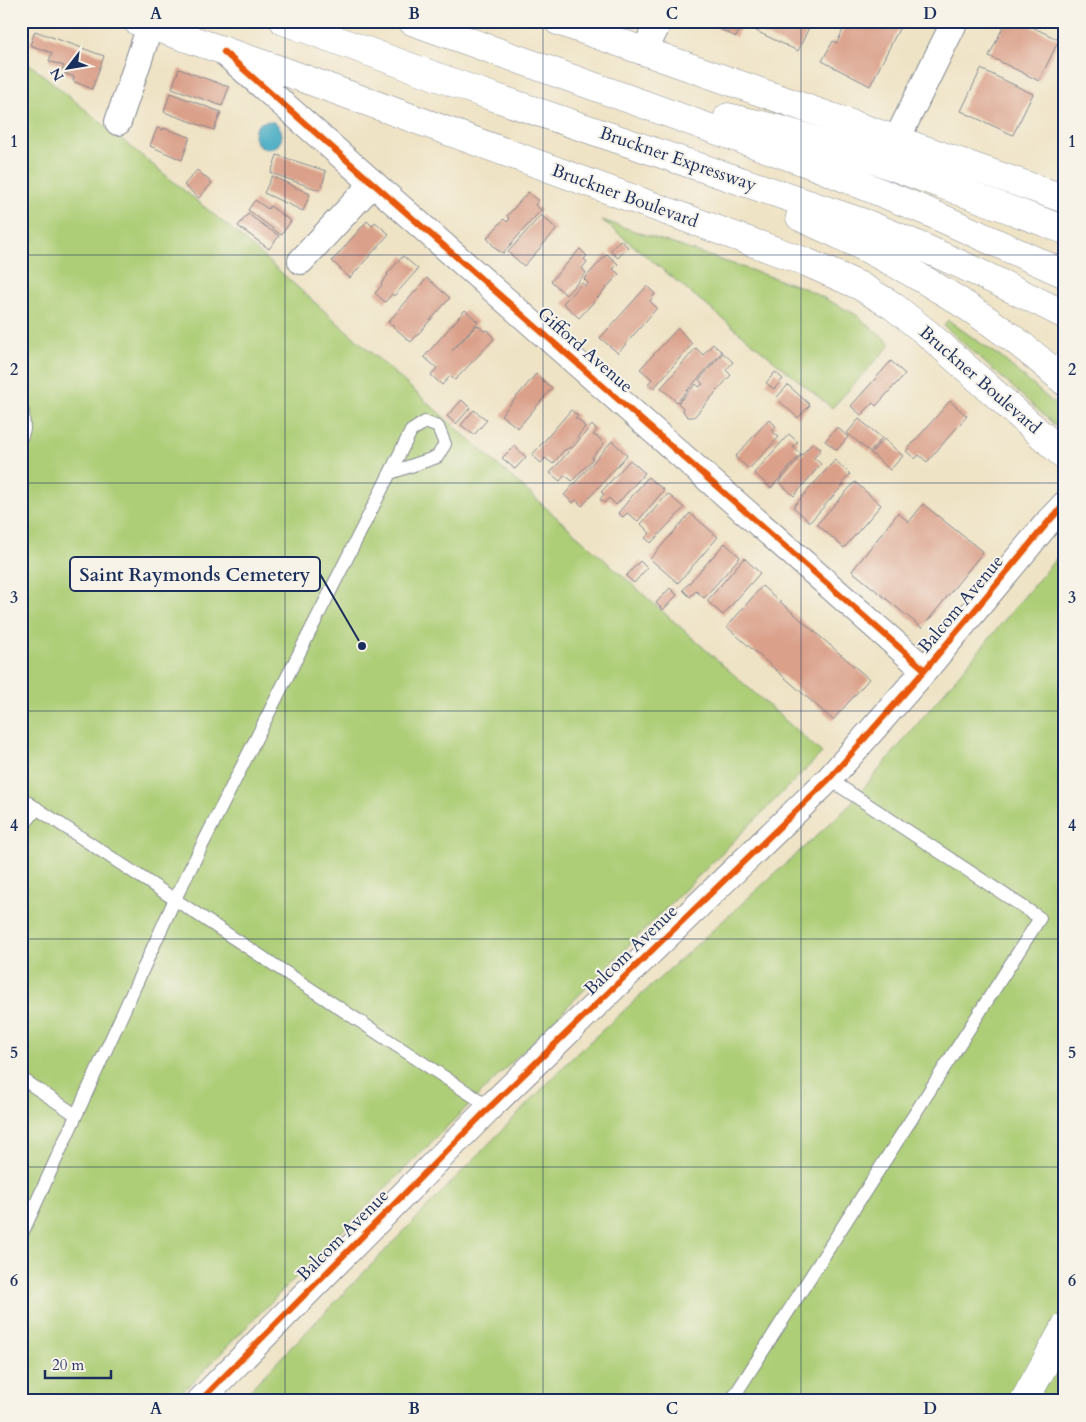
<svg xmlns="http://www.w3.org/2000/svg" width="1086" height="1422" viewBox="0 0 1086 1422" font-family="Cardo,serif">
<rect width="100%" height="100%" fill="#f7f3e8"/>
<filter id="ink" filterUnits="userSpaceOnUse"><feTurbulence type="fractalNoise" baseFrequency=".02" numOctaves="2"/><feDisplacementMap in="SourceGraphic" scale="10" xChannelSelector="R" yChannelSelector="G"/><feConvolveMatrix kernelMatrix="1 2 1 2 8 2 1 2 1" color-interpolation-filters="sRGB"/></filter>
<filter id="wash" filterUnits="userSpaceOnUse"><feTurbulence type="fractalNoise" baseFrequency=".0096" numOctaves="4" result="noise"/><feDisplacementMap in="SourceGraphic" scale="20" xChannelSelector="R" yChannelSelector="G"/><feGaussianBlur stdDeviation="1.12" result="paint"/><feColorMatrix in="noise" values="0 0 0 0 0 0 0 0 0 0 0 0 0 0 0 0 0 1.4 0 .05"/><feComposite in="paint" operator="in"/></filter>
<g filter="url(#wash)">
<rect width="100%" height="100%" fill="#efe3c5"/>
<path fill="#adce77" stroke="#647e6a" d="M21 57 240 236 822 753 255 1318 196 1379 172 1401H21Z
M602 220 804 288 855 314 891 344 832 408Z
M948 320 1003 359 1065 413V434L944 326Z
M1065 548V1306L1012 1401H239L574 1056 846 809Z
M1065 1349V1401H1036Z"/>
<path fill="#43aac2" stroke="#2f6c90" d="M254 135a14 14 0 1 1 28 0a14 14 0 1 1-28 0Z"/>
<g id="blocks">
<path fill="#daa08a" d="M712 21H744L736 37 711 25Z
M761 21H812L798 51 756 31Z
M847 21H903L870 86 822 61 833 41 837 43Z
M1006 21H1020L1059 40 1039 81 989 56Z
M35 31 104 56 92 89 73 81 74 77 62 72 64 66 49 61 52 53 30 45Z
M179 69 229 87 222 106 172 88Z
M981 69 1033 94 1013 135 961 111Z
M170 93 221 112 214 130 164 112Z
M157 128 163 130V128L190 137 182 160 150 146Z
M277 155 326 171 322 187 319 190 271 173Z
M197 170 212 183 199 198 184 185Z
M272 176 310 194 303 211 264 193Z
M528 192 538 201 535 205 541 210 503 253 497 250 487 238 504 219 507 222 510 219 507 216Z
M255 200 268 209 270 206 291 221 281 235 248 210Z
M248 214 279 236 269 249 238 226Z
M541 215 557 229 524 266 508 252Z
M367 221 372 226 375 222 389 234 350 278 332 261Z
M620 240 628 247 618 258 610 251Z
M580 249 587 256 584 259 587 262 582 268 586 273 566 295 551 281Z
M607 254 618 264 613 269 619 274 579 318 563 303 582 283 586 286 588 283 584 279Z
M403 256 418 269 394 296 392 294 385 302 375 293 382 285 381 284 388 275 387 274Z
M427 278 450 298 411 342 388 322Z
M647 286 655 294 650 301 657 308 618 353 600 338Z
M465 310 478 322 452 351 477 325 484 331 488 330 494 339 455 380 450 376 442 385 431 375 437 368 424 357Z
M678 328 692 344 654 388 648 384 652 379 640 369Z
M713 344 722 352 677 402 661 388 696 348 703 355Z
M723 353 733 362 726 370 731 375 694 417H688L684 413 683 408 678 403 696 384 699 387 703 384 699 380Z
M891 361 905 374 876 406 873 403 861 415 851 406Z
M775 372 783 379 774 389 766 383Z
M536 374 552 388 518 428 501 415Z
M788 385 810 405 798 418 776 398Z
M462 400 470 408 456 424 447 416Z
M950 401 967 416 927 462 919 455 915 459 906 451Z
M474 410 487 420 474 435 461 425Z
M571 410 578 416 575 418 579 420 585 427 568 449 564 450 553 464 545 458 541 463 532 455Z
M769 419 776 426 772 431 779 437 749 469 735 457Z
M859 419 882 438 870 452 847 433Z
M592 425 597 430 593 435 598 437 604 444 593 456 592 460 572 481 565 475 560 481 550 473Z
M837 427 848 437 837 450 825 441Z
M789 434 798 442 793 447 801 454 771 488 754 473Z
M884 439 903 456 890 470 871 453Z
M612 441 627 455 582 506 576 500 573 503 564 495Z
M813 442 821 449 814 458 821 464 794 496 779 482Z
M514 446 526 457 515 469 502 458Z
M630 460 645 473 616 505 609 498 604 503 600 499 604 494 601 492Z
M835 460 850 474 843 482 844 484 810 522 793 507Z
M648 477 664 490 638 521 627 513 623 517 618 513Z
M855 482 881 505 844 548 817 524Z
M668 494 684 508 651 543 645 538 650 533 641 524Z
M923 504 983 552 922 628 852 571 898 513 909 522Z
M690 513 718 537 678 583 650 559Z
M725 543 740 557 704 598 696 591 690 597 683 590Z
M744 558 760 573 723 615 707 601Z
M640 561 647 568 634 583 626 576Z
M762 586 869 679 833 720 727 627Z
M670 588 677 595 663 610 656 603Z"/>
</g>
</g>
<g filter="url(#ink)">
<use href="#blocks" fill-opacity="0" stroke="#858992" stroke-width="1"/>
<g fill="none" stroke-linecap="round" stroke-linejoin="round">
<g stroke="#858992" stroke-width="14">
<path id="service" d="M21 410 23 412 24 429 21 438
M21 798 476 1098 488 1109
M21 829 37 808
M21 1078 76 1115
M21 1236 175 899 390 473 411 431 425 422 438 427 445 444 437 457 390 473
M731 1401 1040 918 829 779"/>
</g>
<g stroke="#858992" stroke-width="28">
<path id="minor" d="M224 52 925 670
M644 52 659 21
M118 122 150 26
M896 141 955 21
M301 261 373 183
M200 1401 488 1109 829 779 925 670 1049 521 1065 504"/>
</g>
<g stroke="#858992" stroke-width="29">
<path id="secondary" d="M137 21 286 72 806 262 860 286 893 306 927 333 1065 456
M558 21 1065 199"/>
</g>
<g stroke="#858992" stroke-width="29">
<path id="motorway" d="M284 21 479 92 867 224C934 251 1000 282 1065 315
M412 21 813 165 926 211 1065 274
M728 117 782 130 862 155 1065 230
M800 217C895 259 988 311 1065 382
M1024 1401 1065 1327"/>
</g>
<use href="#service" stroke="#fff" stroke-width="12"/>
<use href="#minor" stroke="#fff" stroke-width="26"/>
<use href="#secondary" stroke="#fff" stroke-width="28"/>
<use href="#motorway" stroke="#fff" stroke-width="28"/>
<g stroke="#f7f3e8" stroke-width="9">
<path id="cycleway" d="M224 52 925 670
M200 1401 488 1109 829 779 925 670 1049 521 1065 504"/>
</g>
<use href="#cycleway" stroke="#e8590c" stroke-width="6"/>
</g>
</g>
<path fill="none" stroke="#1b2f5e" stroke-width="1" stroke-opacity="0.55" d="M285 21V1401M543 21V1401M801 21V1401M21 255H1065M21 483H1065M21 711H1065M21 939H1065M21 1167H1065"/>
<g text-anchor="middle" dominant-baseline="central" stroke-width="4" stroke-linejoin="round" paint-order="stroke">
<g font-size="18" fill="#1b2f5e" stroke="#f7f3e8">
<text transform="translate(678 159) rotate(19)">Bruckner Expressway</text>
<text transform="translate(625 196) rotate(20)">Bruckner Boulevard</text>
<text transform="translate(585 350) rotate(41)">Gifford Avenue</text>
<text transform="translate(980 380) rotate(41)">Bruckner Boulevard</text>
<text transform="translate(961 604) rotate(-50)">Balcom Avenue</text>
<text transform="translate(631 950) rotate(-44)">Balcom Avenue</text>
<text transform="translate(343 1235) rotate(-45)">Balcom Avenue</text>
</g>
</g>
<path fill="none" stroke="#1b2f5e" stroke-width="2" d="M362 646L320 574"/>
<circle fill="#1b2f5e" stroke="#f7f3e8" stroke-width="2" cx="362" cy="646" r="5"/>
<rect fill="#f7f3e8" stroke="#1b2f5e" stroke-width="2" x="70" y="557" width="250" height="34" rx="5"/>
<g font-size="19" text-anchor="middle" font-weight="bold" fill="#1b2f5e">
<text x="195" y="581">Saint Raymonds Cemetery</text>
</g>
<rect width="1086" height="1422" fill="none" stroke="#f7f3e8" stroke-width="55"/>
<g transform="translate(68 68) rotate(239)" stroke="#f7f3e8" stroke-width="4" paint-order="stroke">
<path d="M0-4L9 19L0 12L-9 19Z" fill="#1b2f5e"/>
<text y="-8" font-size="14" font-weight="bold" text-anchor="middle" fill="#1b2f5e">N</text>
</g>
<path d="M45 1370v8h66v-8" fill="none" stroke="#1b2f5e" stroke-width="2.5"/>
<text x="52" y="1370" font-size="15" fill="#1b2f5e" stroke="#f7f3e8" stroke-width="4" paint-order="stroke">20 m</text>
<rect x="28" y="28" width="1030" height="1366" fill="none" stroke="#1b2f5e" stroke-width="2"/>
<g font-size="16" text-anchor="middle" font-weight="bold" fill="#1b2f5e">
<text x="156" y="19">A</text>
<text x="414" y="19">B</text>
<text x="672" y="19">C</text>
<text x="930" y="19">D</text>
<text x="14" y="147">1</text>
<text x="1072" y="147">1</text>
<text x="14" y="375">2</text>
<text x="1072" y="375">2</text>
<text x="14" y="603">3</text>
<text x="1072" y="603">3</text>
<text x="14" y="831">4</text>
<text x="1072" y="831">4</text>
<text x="14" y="1058">5</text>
<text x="1072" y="1058">5</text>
<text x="14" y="1286">6</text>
<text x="1072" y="1286">6</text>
<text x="156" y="1414">A</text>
<text x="414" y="1414">B</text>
<text x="672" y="1414">C</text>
<text x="930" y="1414">D</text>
</g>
</svg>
